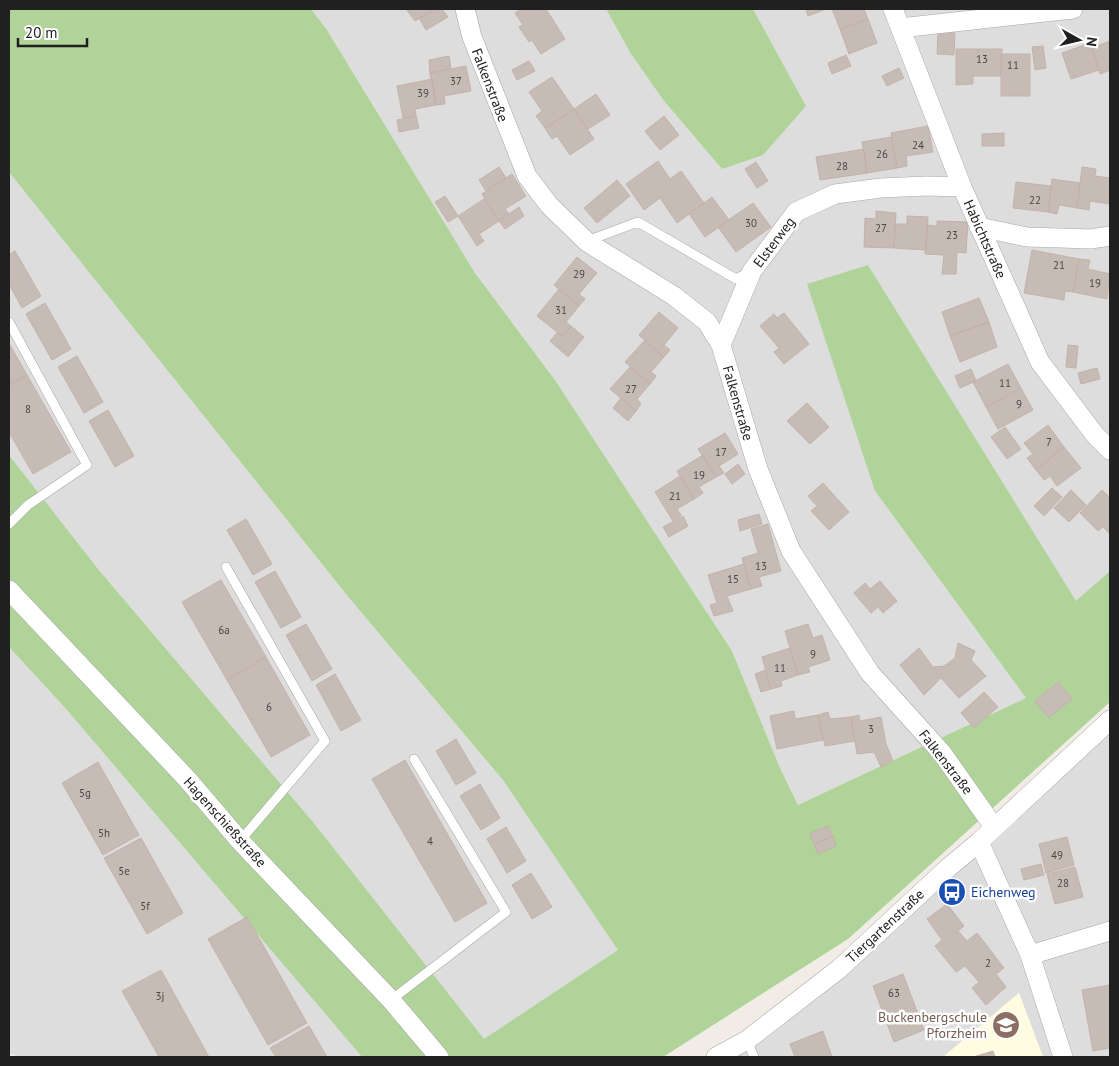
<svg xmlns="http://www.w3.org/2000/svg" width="1119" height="1066" viewBox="0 0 1119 1066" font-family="'PT Sans',sans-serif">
<rect width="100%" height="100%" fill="#f1ede6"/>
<path fill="#dedddd" d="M311 9H606L631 54 664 101 722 169 806 106 753 9H1110V571L1076 602 868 265 875 491 1026 698 798 805 780 768 732 651 555 380 475 273 327 30Z
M9 172 350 599 503 780 619 950 484 1040 313 822 98 569 9 455Z
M9 647 67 710 362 1057H20L9 1053Z
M1110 733V1057H1043L1019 993 943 1057H708L912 906 998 839Z"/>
<path fill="#fffce2" d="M1019 993 1043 1057H943Z"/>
<path fill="#afd399" d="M9 9H311L327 30 475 273 555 380 732 651 780 768 798 805 1026 698 875 491 807 284 868 265 1076 601 1110 571V702L848 939 663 1057H362L67 710 9 647V455L98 569 313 822 484 1039 618 950 503 780 350 599 9 172Z
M606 9H753L806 106 763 155 722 169 664 101 631 54Z"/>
<path fill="#c6bcb5" stroke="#c4b2a8" d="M406 9H435L415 21Z
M435 9H442L448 17 426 30 419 18Z
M521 9H546L565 39 541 54 532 40 529 42 519 27 523 25 515 13Z
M806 9H826L808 16Z
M832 9H864L868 19 840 29Z
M868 19 877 43 849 54 840 29Z
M938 32 955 33 954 55 937 54Z
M1110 41V70L1100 74 1092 48Z
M1090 43 1099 70 1071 79 1062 53Z
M1043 46 1046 68 1035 70 1032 47Z
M956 49H1002L1001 76H973V84L956 85Z
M1001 54H1030V96H1001Z
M846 55 851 66 832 74 828 63Z
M449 56 451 69 430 73 429 60Z
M529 61 535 71 517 80 512 70Z
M466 66 471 91 444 96 445 104 436 105 430 73Z
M899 68 904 78 887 86 882 76Z
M552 77 574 109 545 128 536 116 542 111 529 92Z
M432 79 436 105 415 109 416 116 403 118 397 86Z
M596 94 610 115 588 129 574 109Z
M574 109 594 139 570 155 557 136 552 139 545 128Z
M416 116 419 128 399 132 397 120Z
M664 116 679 135 660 150 645 131Z
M928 126 933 152 906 156 907 166 897 168 891 133Z
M1004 133V146H982V134Z
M892 137 897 168 867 173 862 142Z
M864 149 867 173 820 180 816 157Z
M658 161 670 179 681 171 704 203 677 223 660 198 644 210 626 184Z
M756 162 768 181 757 188 745 169Z
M499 167 506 178 486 191 479 180Z
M1082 167 1096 169 1095 176 1110 178V204L1090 201 1089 210 1077 208Z
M512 174 526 196 505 209 509 214 499 221 482 194Z
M1052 179 1080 183 1077 208 1059 205 1057 214 1048 212Z
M617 180 630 196 597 223 584 208Z
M1016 182 1051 186 1048 212 1013 208Z
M445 196 458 216 448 222 435 202Z
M712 197 729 220 705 237 689 214Z
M484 199 499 221 479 234 484 241 477 246 458 216Z
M753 203 771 227 736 252 718 227Z
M519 207 524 216 505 229 499 221Z
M876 211 896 213 894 248 864 247 865 218 876 219Z
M907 216 928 217 926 250 894 248 895 224H907Z
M937 221 968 222 966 253 957 252 956 274H942L944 255 925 254 927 225 937 226Z
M1032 250 1079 259 1073 292 1065 291 1064 300 1024 293Z
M15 251 41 296 22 308 9 284V255Z
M577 257 597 273 579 294 585 299 579 306 554 285Z
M1079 259 1090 260 1088 269 1110 274 1107 299 1073 292Z
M559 289 579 306 566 322 571 326 562 336 537 316Z
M979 298 989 322 950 336 942 312Z
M45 303 71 349 52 360 26 314Z
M659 312 678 328 664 345 670 350 664 357 639 335Z
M784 313 809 344 784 364 774 352 779 348 760 326 774 314 777 318Z
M989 322 997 347 960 362 950 336Z
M571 326 584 337 568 357 550 341 557 333 562 336Z
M645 340 664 357 651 372 656 376 650 384 625 362Z
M9 343 27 375 9 385Z
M1068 345 1078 346 1076 368 1066 367Z
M77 356 103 402 84 413 58 367Z
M1008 364 1021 388 986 407 973 382Z
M630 367 650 384 637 399 641 404 636 411 610 389Z
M1097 368 1100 379 1081 384 1078 373Z
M971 369 976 381 960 388 955 376Z
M27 375 71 452 33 474 9 432V385Z
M1021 388 1033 410 998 429 986 407Z
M621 398 636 411 628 421 613 408Z
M807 403 829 427 810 444 787 421Z
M108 410 134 456 115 467 89 421Z
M1048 425 1064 447 1036 470 1027 458 1033 454 1024 443Z
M1005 427 1021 449 1007 459 991 437Z
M725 433 738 454 719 466 724 473 716 477 698 449Z
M1064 447 1081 468 1057 486 1050 476 1044 480 1036 470Z
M703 455 716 477 699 487 703 493 694 499 677 471Z
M738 464 745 474 732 484 725 474Z
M680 476 694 499 677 509 681 515 673 521 655 492Z
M823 483 849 512 829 530 811 511 817 506 808 496Z
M1052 488 1062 497 1044 516 1034 506Z
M1071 490 1086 505 1069 522 1054 508Z
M1102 490 1110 498V534L1103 527 1098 531 1080 513Z
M759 514 762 524 740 531 738 520Z
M683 516 688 526 669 537 663 527Z
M246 519 272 564 253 575 227 530Z
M768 524 781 571 759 577 762 586 751 589 742 558 758 553 751 529Z
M744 564 751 589 727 596 733 611 714 616 710 605 717 603 708 575Z
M275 571 301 617 281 628 255 582Z
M221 580 266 657 227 680 182 602Z
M880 581 897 601 883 613 878 607 871 613 854 593 865 583 870 589Z
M306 624 332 669 312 681 286 635Z
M808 624 813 638 822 635 830 660 808 667 810 672 798 675 785 631Z
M958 643 975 651 971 660 986 676 959 698 941 678 924 695 900 665 919 648 933 667 944 666 955 658Z
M790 648 798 675 781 681 782 686 771 689 762 657Z
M266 657 310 735 271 757 227 680Z
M765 670 771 689 761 692 755 674Z
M335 674 361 720 341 731 316 685Z
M1058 682 1072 699 1049 718 1035 701Z
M984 692 998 707 974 728 961 713Z
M794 711 795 719 818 715 823 740 777 749 770 716Z
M828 712 830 719 851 717 855 741 825 746 818 715Z
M859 715 860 721 881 717 886 744 893 761 881 767 874 752 857 754 851 717Z
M456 739 476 773 456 785 436 751Z
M405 760 487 903 455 922 372 779Z
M98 762 139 835 103 855 62 783Z
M480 784 500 818 481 830 460 796Z
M828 826 833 836 814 844 810 833Z
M506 827 526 861 507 873 487 839Z
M833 836 836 846 818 854 814 844Z
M1067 837 1074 865 1046 873 1039 844Z
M141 838 183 913 147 934 104 858Z
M1041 864 1044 875 1024 880 1021 869Z
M1075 867 1083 897 1055 904 1047 874Z
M531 873 552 907 532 919 512 885Z
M947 904 964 926 958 931 967 941 977 933 1004 968 996 974 1006 987 986 1005 972 988 979 982 965 966 956 972 935 946 942 940 927 919Z
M247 917 307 1023 268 1045 208 939Z
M161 970 209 1057H159L122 991Z
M903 974 924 1030 894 1042 873 986Z
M1110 985V1048L1093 1051 1082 990Z
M309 1026 327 1057H276L270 1048Z
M823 1031 832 1057H795L790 1044Z
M993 1051 995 1057H973Z"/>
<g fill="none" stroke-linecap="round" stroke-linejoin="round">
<g stroke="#a7a7a7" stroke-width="10">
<path id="service" d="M587 241 638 222 736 279 749 272
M9 322 87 465 28 505 9 524
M226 567 325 741 240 841
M391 1000 506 912 414 759
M747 1040 754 1057"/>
</g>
<g stroke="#a7a7a7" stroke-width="20">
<path id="minor" d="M465 9 472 37 527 176 549 205 587 242 674 296 707 322 721 345 758 469 791 551 870 673 942 753 994 827
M893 9 962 187 1040 362 1095 435 1110 450
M900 28 1073 9
M979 227 1027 237 1091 239 1110 236
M721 345 752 271 796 212 835 194 881 188 927 186 962 187
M9 590 188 780 240 841 391 1000 439 1057
M979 842 1030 955 1063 1057
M1030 955 1110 931
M716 1057 747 1040 839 969 949 867 979 842 1110 720"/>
</g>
<use href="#service" stroke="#fff" stroke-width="9"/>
<use href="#minor" stroke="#fff" stroke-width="19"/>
</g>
<defs>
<g id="bus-disc" transform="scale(1.4375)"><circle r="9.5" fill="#1a4fb4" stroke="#fff"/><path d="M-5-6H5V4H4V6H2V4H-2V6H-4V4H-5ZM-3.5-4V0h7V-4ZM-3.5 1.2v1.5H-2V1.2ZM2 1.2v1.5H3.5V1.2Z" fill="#fff"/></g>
<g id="school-disc" transform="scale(1.4375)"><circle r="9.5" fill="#8d6e63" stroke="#fff"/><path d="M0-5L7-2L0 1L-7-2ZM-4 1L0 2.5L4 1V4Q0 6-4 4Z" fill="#fff"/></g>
</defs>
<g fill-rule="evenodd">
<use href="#bus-disc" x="952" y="892"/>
<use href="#school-disc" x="1006" y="1025"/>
</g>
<g text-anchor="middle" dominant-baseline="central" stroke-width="5" stroke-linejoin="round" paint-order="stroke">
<g font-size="11" fill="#4a4745">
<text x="982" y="59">13</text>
<text x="1013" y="65">11</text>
<text x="456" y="81">37</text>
<text x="423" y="93">39</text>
<text x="918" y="145">24</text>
<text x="882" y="154">26</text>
<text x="842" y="166">28</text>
<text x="1035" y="200">22</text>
<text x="751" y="223">30</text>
<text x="881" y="228">27</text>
<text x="952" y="235">23</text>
<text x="1059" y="265">21</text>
<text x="579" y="274">29</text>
<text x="1095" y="283">19</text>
<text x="561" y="310">31</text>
<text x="1005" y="383">11</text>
<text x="631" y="389">27</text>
<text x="1019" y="404">9</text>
<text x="28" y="409">8</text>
<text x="1049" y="442">7</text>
<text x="721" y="452">17</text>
<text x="699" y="475">19</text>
<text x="675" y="496">21</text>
<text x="761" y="566">13</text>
<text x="733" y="579">15</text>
<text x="224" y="630">6a</text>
<text x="813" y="654">9</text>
<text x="780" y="668">11</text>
<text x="269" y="707">6</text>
<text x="871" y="729">3</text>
<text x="85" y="793">5g</text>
<text x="104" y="833">5h</text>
<text x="430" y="841">4</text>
<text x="1057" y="855">49</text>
<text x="124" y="871">5e</text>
<text x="1063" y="883">28</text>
<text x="145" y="906">5f</text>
<text x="988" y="963">2</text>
<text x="894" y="993">63</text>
<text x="160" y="996">3j</text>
</g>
<g font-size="14" fill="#202020" stroke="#fff">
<text transform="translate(490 85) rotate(69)">Falkenstraße</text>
<text transform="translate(985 239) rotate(66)">Habichtstraße</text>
<text transform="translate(774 242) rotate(-53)">Elsterweg</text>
<text transform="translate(738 403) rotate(74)">Falkenstraße</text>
<text transform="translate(946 762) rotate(52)">Falkenstraße</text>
<text transform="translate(225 822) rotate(48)">Hagenschießstraße</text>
<text transform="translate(885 926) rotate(-43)">Tiergartenstraße</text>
</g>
<g font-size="14" fill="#164399" stroke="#fff" text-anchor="start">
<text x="971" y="892">Eichenweg</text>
</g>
<g font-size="14" fill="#785e54" stroke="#fff" text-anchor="end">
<text x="987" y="1017">Buckenbergschule<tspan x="987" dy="16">Pforzheim</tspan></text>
</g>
</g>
<rect width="1119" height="1066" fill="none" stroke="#202020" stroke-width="20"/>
<g transform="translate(1079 40) rotate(98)" stroke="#ffffff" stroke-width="4" paint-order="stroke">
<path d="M0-4L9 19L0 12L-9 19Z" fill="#202020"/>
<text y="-8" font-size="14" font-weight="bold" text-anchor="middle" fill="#202020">N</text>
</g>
<path d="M18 38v8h69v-8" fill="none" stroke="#202020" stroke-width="2.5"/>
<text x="25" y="38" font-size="15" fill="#202020" stroke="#ffffff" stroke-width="4" paint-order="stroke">20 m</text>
</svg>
